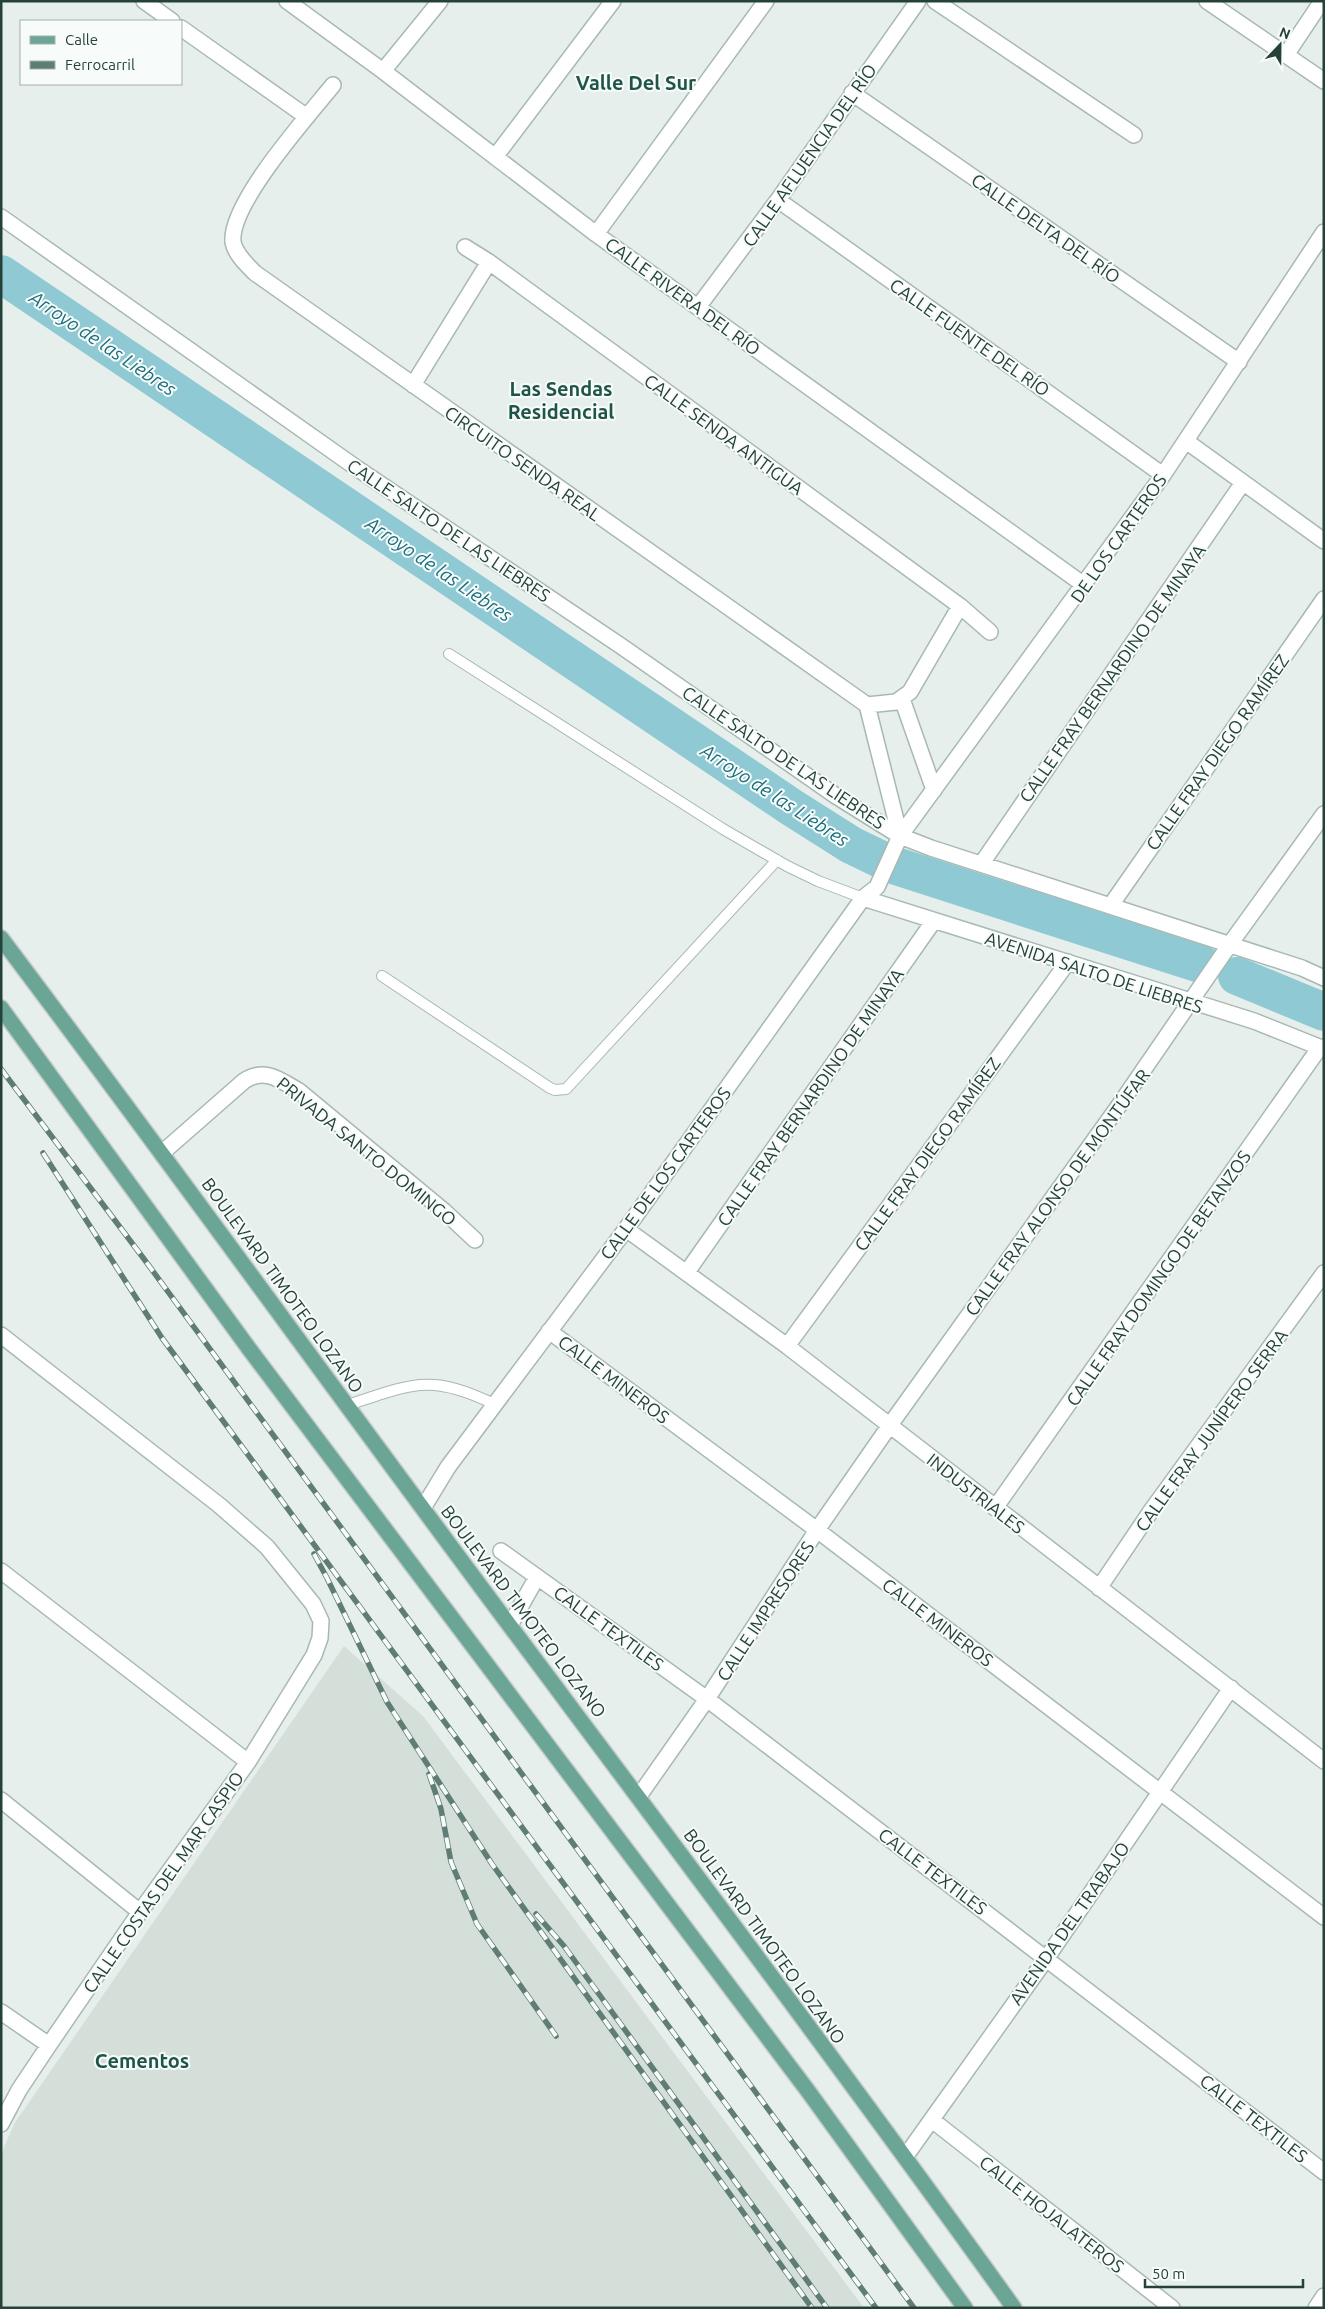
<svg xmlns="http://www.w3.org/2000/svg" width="1325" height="2309" viewBox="0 0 1325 2309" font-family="Ubuntu,sans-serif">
<rect width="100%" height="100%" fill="#e6efeb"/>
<path fill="#d4dfda" d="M344 1646 423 1716 864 2308H1V2154L14 2124Z"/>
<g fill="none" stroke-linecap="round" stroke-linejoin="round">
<path stroke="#8ec9d4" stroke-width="38" d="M1 274 791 807 851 845 880 859
M896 866 1203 965
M1237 976 1324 1012"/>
<g stroke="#a8b8b2" stroke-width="12">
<path id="lane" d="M449 654 723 829 787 866 818 881 863 898
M382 976 550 1088 555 1090 566 1089 777 860
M348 1405C412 1384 430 1373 494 1404"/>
</g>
<g stroke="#a8b8b2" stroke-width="18">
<path id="street" d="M144 1 172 21
M287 1 383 71 596 234 1084 585
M935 1 1134 135
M1207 1 1324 81
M181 28 307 117
M1286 55 1322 1
M383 71 440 1
M333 85C308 116 229 204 233 242 235 254 247 265 255 273L867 705 900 836
M852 93 1239 362
M495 157 613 1
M778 200 1163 475
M1 217 358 469 621 646 836 796 900 836 931 848 1302 968 1324 978
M596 234 766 1
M465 247 489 262 960 606 990 632
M698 307 778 200 918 1
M413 385 489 262
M1186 441 1324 541
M902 699 934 790
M867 705 896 702 910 692 960 606
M982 863 1242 484
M863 898 1254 1021 1324 1049
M1111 905 1324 599
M163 1152 244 1081C265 1067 280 1080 299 1091L444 1211 475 1240
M626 1229 787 1346 1324 1761
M687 1272 933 922
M549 1331 817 1530 1324 1917
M1 1335 219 1505 267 1547 313 1604 321 1621 320 1638 314 1655 248 1762 140 1912 49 2045 19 2090 1 2124
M787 1346 1068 962
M423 1508 448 1467 626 1229 863 898 877 887 900 836 1163 475 1324 232
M995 1508 1320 1047
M501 1551 707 1699 1324 2172
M1 1571 248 1762
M1099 1588 1151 1511 1324 1273
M510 1625 537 1577
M639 1796 707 1699 817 1530 890 1425 1118 1107 1230 944 1324 814
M1 1800 140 1912
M1 2012 49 2045
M932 2120 1172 2308
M905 2157 1046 1959 1231 1688"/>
</g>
<g stroke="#a4bbb3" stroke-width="18">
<path id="secondary" d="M1316 2308 1324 2296"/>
</g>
<g stroke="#c2cac8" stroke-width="18">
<path id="primary" d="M1 938C173 1166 339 1397 510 1626 679 1852 849 2078 1014 2308
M1 1008 250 1350 808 2091 965 2308"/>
</g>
<use href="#lane" stroke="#fff" stroke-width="10"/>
<use href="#street" stroke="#fff" stroke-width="15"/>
<use href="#secondary" stroke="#fff" stroke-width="15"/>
<use href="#primary" stroke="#6aa596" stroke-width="15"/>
<g stroke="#5f7d75" stroke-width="5.5">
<path id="rail" d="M1 1069 144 1259 914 2308
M43 1153 162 1338 876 2308
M314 1554 327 1578 387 1702 492 1864 812 2308
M429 1774 441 1809 451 1862 477 1924 556 2036
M536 1914 564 1946 827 2308"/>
</g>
<use href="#rail" stroke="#f7fbf9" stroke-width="4" stroke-dasharray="11" stroke-linecap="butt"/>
</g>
<g text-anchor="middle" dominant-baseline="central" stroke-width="4" stroke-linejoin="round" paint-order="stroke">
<g font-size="18" fill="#24423a" stroke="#f7fbf9">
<text transform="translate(809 155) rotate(-55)">CALLE AFLUENCIA DEL RÍO</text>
<text transform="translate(1046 228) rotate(35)">CALLE DELTA DEL RÍO</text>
<text transform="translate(683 296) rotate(36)">CALLE RIVERA DEL RÍO</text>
<text transform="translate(970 337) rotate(35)">CALLE FUENTE DEL RÍO</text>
<text transform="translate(724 434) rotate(36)">CALLE SENDA ANTIGUA</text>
<text transform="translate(523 463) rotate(35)">CIRCUITO SENDA REAL</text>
<text transform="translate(449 530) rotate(34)">CALLE SALTO DE LAS LIEBRES</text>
<text transform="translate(1118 538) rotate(-55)">DE LOS CARTEROS</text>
<text transform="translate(1112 673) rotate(-55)">CALLE FRAY BERNARDINO DE MINAYA</text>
<text transform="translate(1217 752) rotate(-55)">CALLE FRAY DIEGO RAMÍREZ</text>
<text transform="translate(784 757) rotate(34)">CALLE SALTO DE LAS LIEBRES</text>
<text transform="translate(1094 972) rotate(18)">AVENIDA SALTO DE LIEBRES</text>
<text transform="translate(810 1097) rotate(-55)">CALLE FRAY BERNARDINO DE MINAYA</text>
<text transform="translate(367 1151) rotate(39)">PRIVADA SANTO DOMINGO</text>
<text transform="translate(927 1154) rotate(-54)">CALLE FRAY DIEGO RAMÍREZ</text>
<text transform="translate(665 1173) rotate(-54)">CALLE DE LOS CARTEROS</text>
<text transform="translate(1057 1192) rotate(-54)">CALLE FRAY ALONSO DE MONTÚFAR</text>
<text transform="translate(1158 1278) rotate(-55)">CALLE FRAY DOMINGO DE BETANZOS</text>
<text transform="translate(283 1285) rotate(54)">BOULEVARD TIMOTEO LOZANO</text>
<text transform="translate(614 1379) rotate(37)">CALLE MINEROS</text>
<text transform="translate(1211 1430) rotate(-54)">CALLE FRAY JUNÍPERO SERRA</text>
<text transform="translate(976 1493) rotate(38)">INDUSTRIALES</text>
<text transform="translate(524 1611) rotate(53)">BOULEVARD TIMOTEO LOZANO</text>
<text transform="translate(765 1611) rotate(-57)">CALLE IMPRESORES</text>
<text transform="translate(938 1622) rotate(37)">CALLE MINEROS</text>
<text transform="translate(609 1628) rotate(36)">CALLE TEXTILES</text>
<text transform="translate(933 1871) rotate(37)">CALLE TEXTILES</text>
<text transform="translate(163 1882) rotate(-55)">CALLE COSTAS DEL MAR CASPIO</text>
<text transform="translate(1069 1923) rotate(-55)">AVENIDA DEL TRABAJO</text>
<text transform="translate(765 1936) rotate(54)">BOULEVARD TIMOTEO LOZANO</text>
<text transform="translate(1254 2118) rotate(38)">CALLE TEXTILES</text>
<text transform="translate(1052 2214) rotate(38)">CALLE HOJALATEROS</text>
</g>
<g font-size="19" font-style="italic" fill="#1c6f80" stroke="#f7fbf9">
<text transform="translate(103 343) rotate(34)">Arroyo de las Liebres</text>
<text transform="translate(439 569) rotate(34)">Arroyo de las Liebres</text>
<text transform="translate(775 795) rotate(33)">Arroyo de las Liebres</text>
</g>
<g font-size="20" font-weight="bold" fill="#1f5548" stroke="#f7fbf9">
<text x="636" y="82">Valle Del Sur</text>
<text x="561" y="388">Las Sendas<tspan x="561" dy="23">Residencial</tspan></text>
<text x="142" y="2060">Cementos</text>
</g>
</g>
<rect width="1325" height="2309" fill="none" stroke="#24423a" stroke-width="5"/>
<rect x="20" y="20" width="162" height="65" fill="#f7fbf9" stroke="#a3b1ad"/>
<rect x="30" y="36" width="25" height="8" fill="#6aa596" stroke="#a3b1ad"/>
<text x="65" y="45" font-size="15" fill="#24423a">Calle</text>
<rect x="30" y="61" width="25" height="8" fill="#5f7d75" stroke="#a3b1ad"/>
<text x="65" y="70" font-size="15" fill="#24423a">Ferrocarril</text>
<g transform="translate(1280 45) rotate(22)" stroke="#f7fbf9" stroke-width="4" paint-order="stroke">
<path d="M0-4L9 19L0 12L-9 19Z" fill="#24423a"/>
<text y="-8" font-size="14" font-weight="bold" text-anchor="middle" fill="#24423a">N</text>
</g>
<path d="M1145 2279v8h158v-8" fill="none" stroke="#24423a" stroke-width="2.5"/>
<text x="1152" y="2279" font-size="15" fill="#24423a" stroke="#f7fbf9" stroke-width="4" paint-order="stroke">50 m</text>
</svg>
